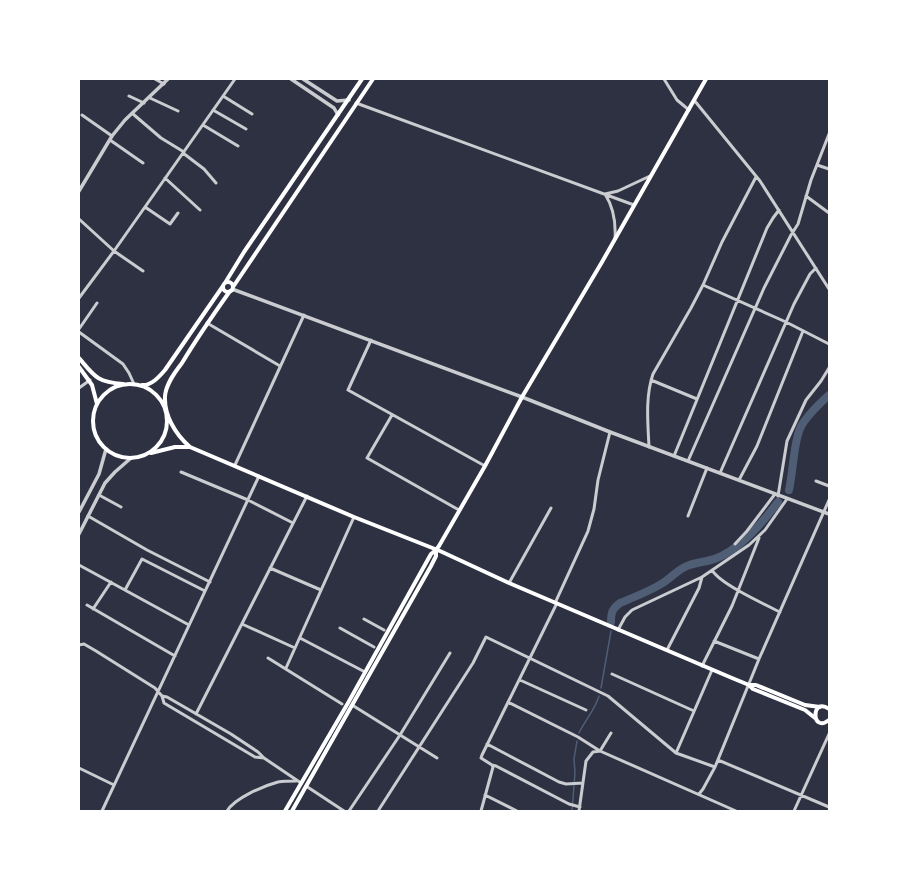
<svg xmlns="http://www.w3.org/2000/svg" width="908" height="890" viewBox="0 0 908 890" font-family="Bitter,serif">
<rect width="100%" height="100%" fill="#2d3142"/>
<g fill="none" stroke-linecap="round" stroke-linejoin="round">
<path stroke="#4f5d75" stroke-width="1.5" d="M601 688 611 631
M579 733C585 720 595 710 599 696
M572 811 575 773 574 759 577 741"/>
<path stroke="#4f5d75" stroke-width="8" d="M789 490C793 473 794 435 803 423 810 413 820 403 829 395
M611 622C611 613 612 609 620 603 634 597 656 589 667 580 674 575 679 569 687 566 696 562 708 562 717 558 740 549 763 522 778 502"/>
<path stroke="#caccd0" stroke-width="3" d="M155 79 164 84
M664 79 677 100 689 110
M129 96 144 103
M223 96 252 114
M150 98 178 111
M694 100 760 181 829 289
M356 103 634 205
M213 110 246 129
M133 114 161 138 184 152
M82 115 112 136
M203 125 238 146
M110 140 143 163
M183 153 204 169 216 183
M817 165 829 169
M165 178 200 210
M806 196 829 213
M145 207 170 224 178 213
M79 219 114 251 143 271
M615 239C616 223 614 208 605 194L618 191 650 176
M703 285 786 322 829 344
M79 298 114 251 235 79
M207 323 280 366
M79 329 97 303
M79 332 123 364 129 373 134 384
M371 340 348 390 485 466
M651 380 697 399
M79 388 90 380
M392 415 367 458 459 510
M649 447C648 424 645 397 653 374L691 308 703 285 722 242 756 177
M674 456 767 228 773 218 779 210
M688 461 764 288 791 235 798 224 811 180 829 134
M235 465 304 315
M181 472 248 500 293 523
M720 473 794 304 810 274 816 268
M739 480 757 446 803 331
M816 481 829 486
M99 495 121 507
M778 496 787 441 806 400 821 381 829 368
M88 516 147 550 210 582
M688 516 707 468
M735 544 747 531 775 494
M79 565 189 625
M270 568 321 590
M712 570C720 584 764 604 780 612
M509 583 551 508
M125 590 142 559 205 591
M555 603 588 531 594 509 598 480 610 432
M87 605 175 656
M93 609 111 582
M364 619 384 630
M242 624 295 648
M340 628 374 647
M618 630 625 617 632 610 702 577 749 545 765 530 787 499
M300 638 365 672
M714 641 759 659
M79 645 84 644 96 651 155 688 162 696 164 703 169 706 255 757 264 758
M667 650 699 588 702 577
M268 658 342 704
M702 666 732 606 759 538
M286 668 354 517
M612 674 694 711
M520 680 586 710
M162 696 167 697 231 734 258 752 264 758 301 783
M508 702 578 737 600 751 736 811
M352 705 437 758
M196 714 307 496
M487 744 559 782 566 784 583 783
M676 753 712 670
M718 760 829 807
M492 765 496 766 569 804 580 807
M79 768 114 785
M306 786 344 811
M699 794 703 789 715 767 759 659 829 500
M485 795 517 811
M102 811 259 476
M227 811C235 798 263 786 278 782 284 781 290 781 296 781
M349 811 400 735 450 653
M378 811 473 663 486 637 608 696 676 753 715 767
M481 811 493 767 492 765 481 758 482 755 557 603
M579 811 586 761 593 752 600 751 611 733
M794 811 829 734"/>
<path stroke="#caccd0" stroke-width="3.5" d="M291 79 334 108 338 115
M303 79 337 101 349 100
M79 191 112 136 125 120 168 79
M232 289 522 397 610 432 829 514
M79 512 99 474 106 449
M79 534 105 483 115 472 131 458"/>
<path stroke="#fff" stroke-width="4" d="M223 287a5 5 0 1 1 10 0a5 5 0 1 1-10 0Z
M225 283 244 252 362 79
M233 287 373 79
M230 291C213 315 197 338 182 363 175 372 166 384 165 396 164 415 175 434 190 447L354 517 440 551 509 583 732 678 749 685H756L805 705 820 707
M79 358C95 377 97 382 123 384
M79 367 92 385 97 404
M93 421a37 37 0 1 1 74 0a37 37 0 1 1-74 0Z
M142 385C151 386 159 377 165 370L223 286
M151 453 175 447H189
M749 685 753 689 805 710 815 718
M829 709C811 696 811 734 829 720
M285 811 348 703 431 554 436 550 439 546 485 466 522 397 602 262 706 79
M292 811 431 566 436 556V550"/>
</g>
<rect width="908" height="890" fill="none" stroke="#ffffff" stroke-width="160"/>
</svg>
